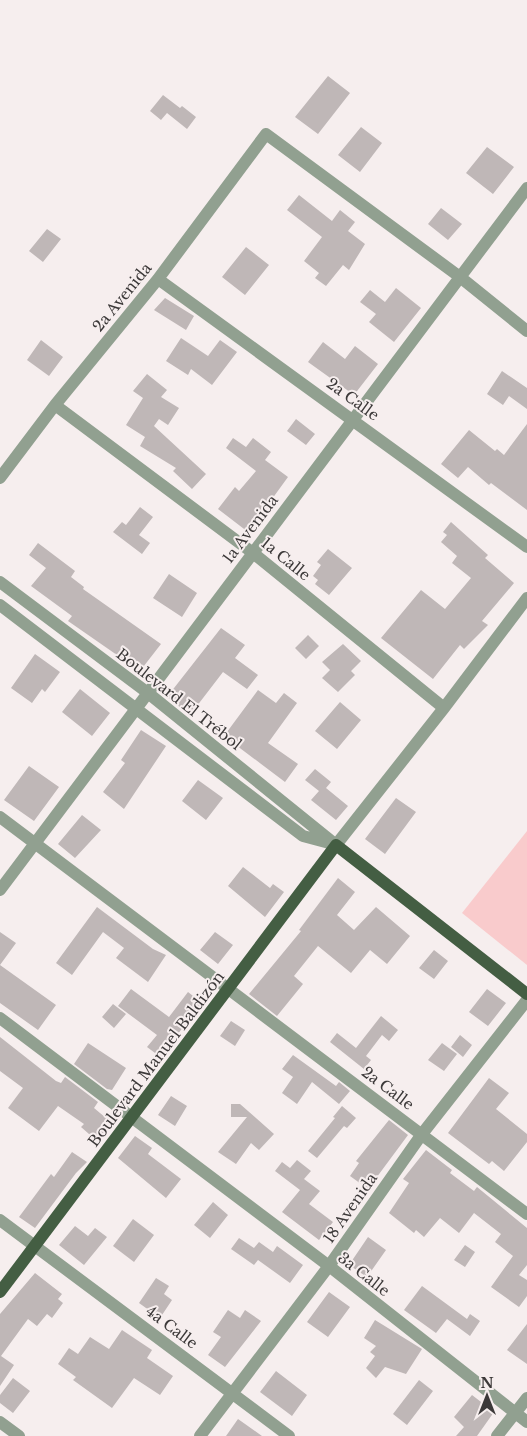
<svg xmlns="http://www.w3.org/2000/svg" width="527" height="1436" viewBox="0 0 527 1436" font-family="'Libre Baskerville',serif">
<rect width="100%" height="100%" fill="#f6eeee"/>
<path fill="#f9cbcc" d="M527 831V965L462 913Z"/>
<path fill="#bfb7b7" d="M328 76 350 93 318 134 295 117Z
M163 95 180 108 182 106 196 117 187 129 167 113 161 120 150 111Z
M361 127 382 143 360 172 338 155Z
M487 147 514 167 493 194 466 173Z
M299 195 332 221 340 210 355 222 348 231 365 244 349 270 343 265 326 286 315 278 319 273 304 261 322 237 287 210Z
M441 208 462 224 448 240 428 224Z
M47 229 61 239 43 262 29 251Z
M246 247 269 265 245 295 222 277Z
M396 288 421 308 394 342 369 322 376 314 360 302 370 290 385 302Z
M165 298 194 316 186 330 154 310Z
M181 338 208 356 220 340 237 352 212 385 191 369 188 375 166 361Z
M41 340 63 357 49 376 27 360Z
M323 342 345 359 355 346 378 364 354 395 308 362Z
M502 371 527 388V409L509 396 503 405 487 394Z
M147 374 167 390 161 397 179 408 168 425 159 419 154 426 206 474 192 489 173 471 176 468 140 446 145 437 126 425 143 398 133 391Z
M296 419 315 434 306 445 287 431Z
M527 424V510L491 483 489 485 468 467 458 478 441 464 469 430 495 451 497 449 504 455Z
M233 438 246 447 253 438 271 452 265 460 288 477 248 532 218 509 235 487 239 491 256 471 226 448Z
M140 507 153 517 139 535 150 543 142 554 113 532 122 522 126 525Z
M451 522 488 555 485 558 514 583 482 621 488 625 464 649 460 645 433 679 381 638 421 590 445 609 471 578 452 563 457 556 441 542 447 535 443 532Z
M38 543 75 571 71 577 84 587 83 589 161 644 140 671 68 621 72 616 31 586 46 568 29 555Z
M328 549 352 568 329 595 315 584 318 580 313 576 321 565 317 562Z
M169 574 197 593 182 617 153 598Z
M221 628 245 645 235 658 258 675 247 689 223 672 190 715 167 697Z
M308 635 319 646 306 659 295 648Z
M343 644 361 661 351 671 355 675 338 692 322 678 330 670 322 662Z
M35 654 60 672 45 692 42 689 32 703 11 688Z
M80 689 110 713 92 736 62 712Z
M258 690 276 703 284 693 297 703 268 743 298 764 285 782 224 736Z
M340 702 361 720 337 749 315 731Z
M141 730 166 746 124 809 103 792 125 763 121 760Z
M29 766 59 787 34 821 4 800Z
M315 769 331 782 326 788 348 806 336 820 311 800 319 791 305 780Z
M198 780 223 798 206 820 182 801Z
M396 798 416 812 385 854 365 839Z
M82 815 101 830 75 858 58 844Z
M243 867 270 888 273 884 284 892 265 917 228 886Z
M338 878 355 892 337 915 354 930 376 907 410 936 387 964 370 950 351 973 318 946 294 976 303 984 277 1016 249 994 301 931 299 930Z
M97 907 153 949 166 955 148 982 116 958 124 948 103 932 72 975 56 963Z
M0 932 16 943 0 965 56 1005 38 1030 0 1003Z
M215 932 233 945 218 964 200 950Z
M434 950 448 961 434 979 419 968Z
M131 989 169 1017 188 992 202 1003 170 1044 173 1046 163 1059 147 1047 157 1035 118 1006Z
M487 989 506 1003 488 1026 469 1012Z
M113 1004 126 1014 114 1028 102 1017Z
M381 1016 398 1030 389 1041 382 1035 366 1056 371 1060 364 1069 330 1042 337 1033 356 1048Z
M231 1021 245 1030 235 1046 220 1036Z
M460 1035 472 1045 463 1057 451 1047Z
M0 1037 56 1081 61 1083 65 1077 98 1102 94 1108 112 1123 97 1141 81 1127 84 1124 58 1106 39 1131 8 1108 23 1088 0 1071Z
M88 1043 126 1068 112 1090 107 1089 74 1064Z
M442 1043 457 1054 444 1071 428 1060Z
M293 1055 336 1086 339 1082 350 1091 339 1104 312 1082 297 1104 282 1093 293 1077 282 1069Z
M489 1078 509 1093 496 1109 527 1134V1142L504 1171 492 1161 489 1164 448 1133Z
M171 1096 187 1106 175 1126 158 1115Z
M231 1104H240L274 1134 259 1150 251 1143 236 1164 218 1152 247 1117H231Z
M342 1106 356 1118 347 1128 344 1126 317 1158 308 1151 335 1118 333 1117Z
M389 1120 408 1135 368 1189 350 1176 359 1163 356 1161Z
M135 1136 152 1148 148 1154 181 1179 166 1198 118 1158Z
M426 1150 452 1170 450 1173 474 1191 477 1187 527 1228V1265L519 1275 527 1280V1296L519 1307 491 1287 513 1256 495 1242 501 1234 474 1213 459 1233 440 1218 424 1237 416 1230 414 1233 389 1213 409 1183 403 1179Z
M72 1152 87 1162 76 1173 35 1228 19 1217 51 1174 54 1177Z
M297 1160 311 1171 304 1179 320 1191 309 1204 333 1222 319 1240 282 1212 300 1190 275 1171 282 1162 290 1168Z
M213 1202 228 1215 210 1238 194 1225Z
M133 1219 154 1235 134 1262 113 1246Z
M75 1226 88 1236 95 1228 107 1237 84 1265 59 1245Z
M368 1237 386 1250 367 1277 349 1265Z
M239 1238 254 1248 259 1242 273 1252 277 1246 303 1265 290 1283 258 1260 254 1265 231 1249Z
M465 1245 475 1252 465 1267 454 1260Z
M35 1273 62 1294 58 1299 63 1303 52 1318 47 1314 37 1326 28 1319 1 1356 14 1365 0 1386V1314Z
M156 1278 169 1286 164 1294 172 1300 160 1318 139 1303Z
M422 1286 467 1319 470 1314 480 1321 470 1336 447 1319 436 1333 404 1310Z
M329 1292 350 1307 328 1337 307 1322Z
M228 1310 240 1318 245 1310 261 1321 225 1367 208 1355 221 1337 213 1332Z
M375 1320 422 1349 406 1374 385 1367 376 1378 366 1368 375 1356 370 1352 376 1346 364 1338Z
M527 1324V1364L507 1350Z
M122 1330 152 1350 147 1358 173 1376 160 1395 134 1378 112 1408 73 1380 76 1377 58 1364 69 1348 78 1354 90 1337 109 1349Z
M276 1371 307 1395 292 1416 260 1392Z
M13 1378 30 1391 13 1413 0 1403V1395Z
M419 1380 433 1391 407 1425 393 1414Z
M472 1395 494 1412 477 1436H456L464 1427 454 1417Z
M238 1419 262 1436H226Z"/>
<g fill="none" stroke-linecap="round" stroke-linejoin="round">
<path stroke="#91a090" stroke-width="12" d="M158 279 527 547
M55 405 253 553 444 708
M0 478 55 405 158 279 266 134 460 277 527 331
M0 582 148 693 336 845
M0 605 303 836 333 844
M0 817 527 1214
M336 845 444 708 527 598
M0 890 527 188
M0 1018 329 1266 527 1422
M0 1220 289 1436
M0 1422 19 1436
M200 1436 329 1266 422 1134 527 1000
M497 1436 527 1398"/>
<path stroke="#445e43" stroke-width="12" d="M0 1292 336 845 527 994"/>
</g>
<g text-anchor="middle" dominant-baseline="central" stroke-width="4" stroke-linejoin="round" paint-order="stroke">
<g font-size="15" fill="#3c3939" stroke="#f6eeee">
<text transform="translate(122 297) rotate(-51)">2a Avenida</text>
<text transform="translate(353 399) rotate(36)">2a Calle</text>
<text transform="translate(250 529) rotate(-53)">1a Avenida</text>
<text transform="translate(286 559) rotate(39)">1a Calle</text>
<text transform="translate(179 699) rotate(38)">Boulevard El Trébol</text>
<text transform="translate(156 1059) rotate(-53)">Boulevard Manuel Baldizón</text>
<text transform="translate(388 1088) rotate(37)">2a Calle</text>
<text transform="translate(350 1208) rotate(-55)">18 Avenida</text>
<text transform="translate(364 1274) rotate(38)">3a Calle</text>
<text transform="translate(172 1327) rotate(37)">4a Calle</text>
</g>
</g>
<g transform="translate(487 1396)" stroke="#f6eeee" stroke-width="4" paint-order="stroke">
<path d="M0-4L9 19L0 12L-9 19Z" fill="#3c3939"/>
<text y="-8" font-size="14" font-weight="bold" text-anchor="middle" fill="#3c3939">N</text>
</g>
</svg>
